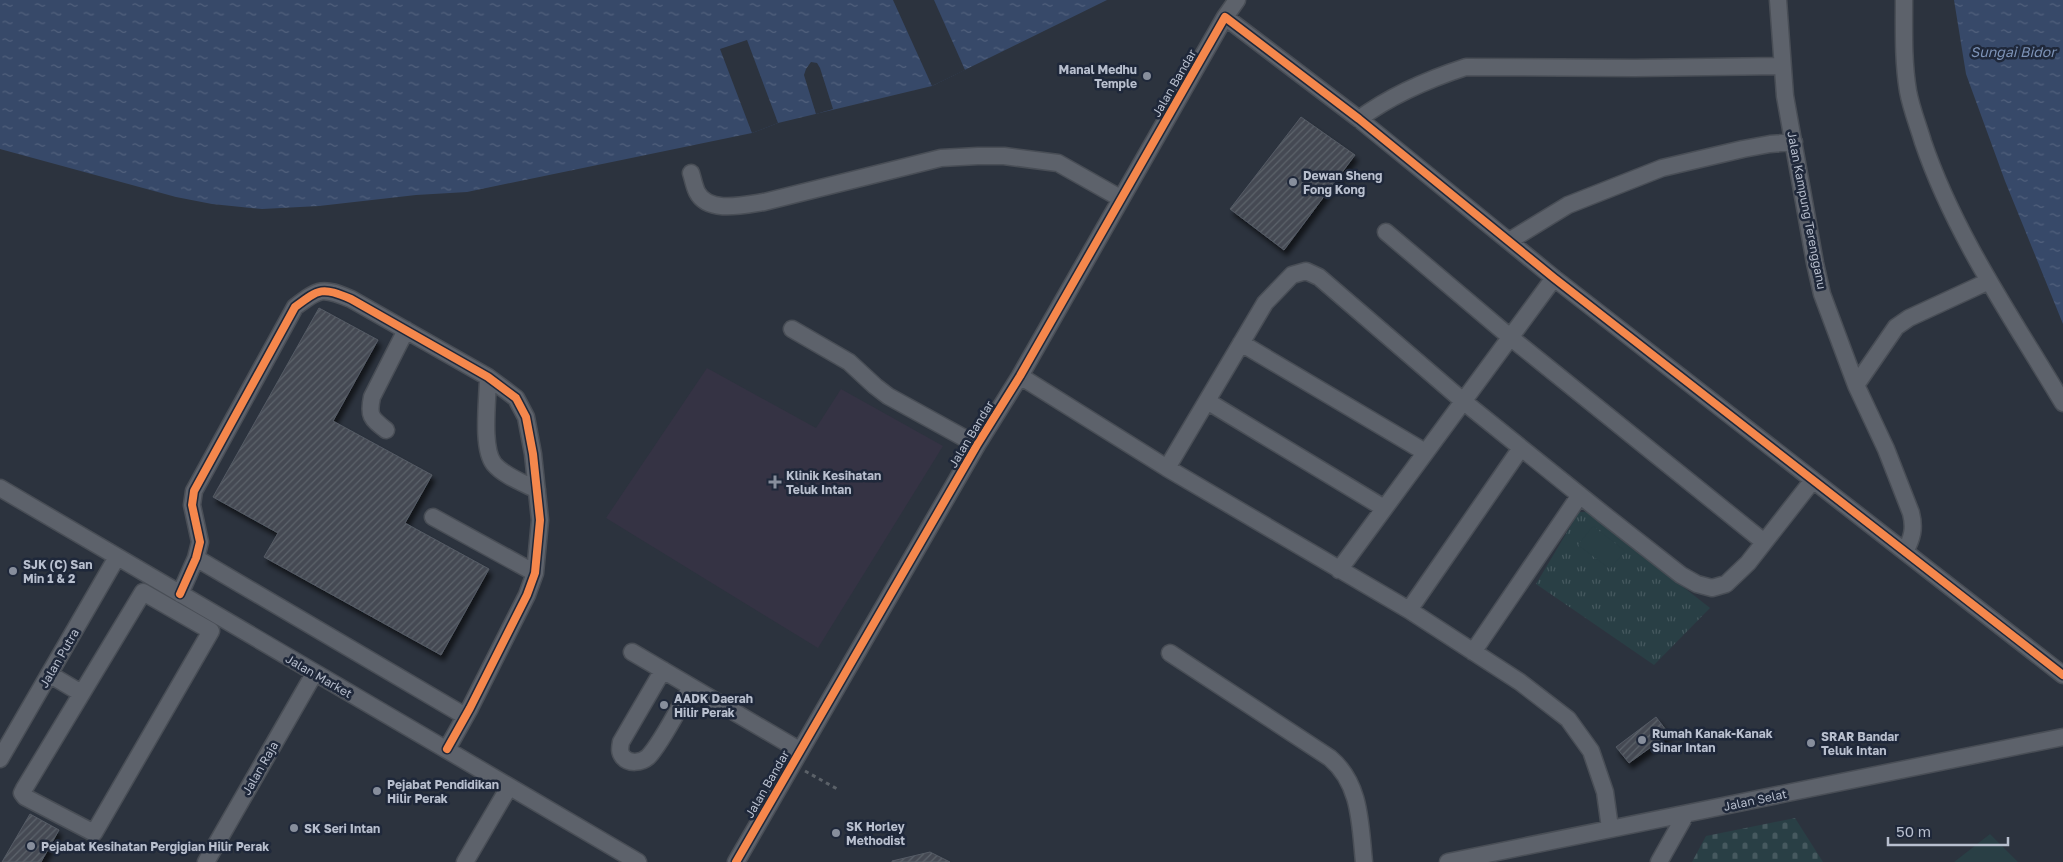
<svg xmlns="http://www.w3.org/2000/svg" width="2063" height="862" viewBox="0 0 2063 862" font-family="'Golos Text',sans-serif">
<defs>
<pattern id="cemetery-stones" width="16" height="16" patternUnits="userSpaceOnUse" patternTransform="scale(1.25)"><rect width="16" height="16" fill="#293f45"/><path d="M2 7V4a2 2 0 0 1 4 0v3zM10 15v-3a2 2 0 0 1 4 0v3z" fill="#46595f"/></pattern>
<pattern id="park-tufts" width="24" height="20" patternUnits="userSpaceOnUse" patternTransform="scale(1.25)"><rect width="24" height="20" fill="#293f45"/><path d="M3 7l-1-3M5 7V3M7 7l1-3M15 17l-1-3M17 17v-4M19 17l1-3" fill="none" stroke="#46595f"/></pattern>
<pattern id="water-ripples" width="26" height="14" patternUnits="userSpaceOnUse" patternTransform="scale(1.25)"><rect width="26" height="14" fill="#374969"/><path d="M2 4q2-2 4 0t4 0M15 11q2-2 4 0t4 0" fill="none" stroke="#52617d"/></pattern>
<pattern id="building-hatch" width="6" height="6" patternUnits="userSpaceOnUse" patternTransform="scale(1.25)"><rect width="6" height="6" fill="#444a53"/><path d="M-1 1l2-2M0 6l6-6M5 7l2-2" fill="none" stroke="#5d626b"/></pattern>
<filter id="shadow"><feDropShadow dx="3" dy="5.5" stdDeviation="2.5" flood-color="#0009"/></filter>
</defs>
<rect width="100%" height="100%" fill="#2c333e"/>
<path fill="#353344" d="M707 368 816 428 841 389 943 446 818 648 606 518Z"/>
<path fill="url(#cemetery-stones)" d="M1795 818 1823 862H1692L1706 836Z"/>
<path fill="url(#park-tufts)" d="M1579 512H1588L1710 608 1654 665 1536 584Z"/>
<path fill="#293f45" d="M1593 526 1625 551 1610 569 1578 545Z
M1990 834 2018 862H1954Z"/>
<path fill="url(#water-ripples)" d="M0 0H1107L932 86 778 123 752 133 467 192 416 195 319 206 262 209 212 204 176 197 0 149Z
M1954 0H2063V324L2005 181 1966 74Z"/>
<path fill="#2c333e" d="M893 0H934L965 70 932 86Z
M747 40 778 123 752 133 720 49Z
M811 62 817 63 820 68 833 109 816 114 804 75 806 69Z"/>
<path fill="url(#building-hatch)" stroke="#555b65" filter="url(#shadow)" d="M1301 117 1355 155 1284 250 1230 209Z
M319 308 378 340 333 421 432 475 405 523 489 569 441 655 264 557 278 533 213 497Z
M1656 717 1669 734 1629 763 1616 747Z
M30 814 59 830 41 862H2Z
M930 852 950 862H892V861Z"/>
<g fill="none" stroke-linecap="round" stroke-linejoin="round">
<g stroke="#494e56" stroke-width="19">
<path id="minor" d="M1778 0 1785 96 1815 263 1822 294 1856 385 1886 449 1911 513C1915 529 1912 538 1905 552
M1904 0C1904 30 1903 61 1908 91 1911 108 1918 125 1923 142 1955 236 2013 319 2063 403
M1225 17 1359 119 1554 278 2063 675
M1359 119C1390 96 1429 79 1466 67L1635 68 1782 66
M691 173C693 179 694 186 697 192 708 214 744 205 764 202L941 158 978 156H1004L1058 163 1120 198
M1386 232 1510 337 1764 542
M1509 241 1568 205 1662 168 1743 149 1770 144 1794 142
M792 329 849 362 875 386 888 396 977 445
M1241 343 1425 452
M1020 376 1167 468 1409 610 1520 682 1568 719 1591 751 1605 792 1610 828
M488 377C488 398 481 448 494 464 504 476 524 483 537 490
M1856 385 1896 327 1909 318 1989 281
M1207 401 1384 508
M386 430C371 418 368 416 372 397L406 330
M1167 468 1265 303 1292 275 1306 271 1319 277 1463 401 1602 513 1681 575 1697 584 1712 588 1726 584 1748 563 1813 480
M0 488 638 862
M433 517 535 573
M196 558 465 716
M1339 570 1554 278
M143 592 211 631 94 833 25 797 22 793 24 789Z
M180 594 196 558 200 542 192 505 194 491 295 307C320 288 322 287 351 299L488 377 516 398 526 417 533 454 540 520 535 573 527 595 470 708 447 749
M1409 610 1521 448
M632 652 799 750
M1473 652 1580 495
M1170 653 1330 758C1361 784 1360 824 1364 862
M663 670 621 742C620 748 619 752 623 757 629 764 641 763 648 757 663 741 679 707 691 687
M49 674 81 693
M0 759 117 557
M206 862 314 674
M465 862 509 787
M736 862 977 445 1020 376 1225 17 1237 0
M1448 862 2063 737
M1659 862 1686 814"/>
</g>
<path stroke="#5b6168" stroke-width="3" stroke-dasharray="4 4" stroke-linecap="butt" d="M805 771 839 790"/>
<use href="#minor" stroke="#5d626b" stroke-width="16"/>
<g stroke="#1f283a" stroke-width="11">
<path id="cycleway" d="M180 594 196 558 200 542 192 505 194 491 295 307C320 288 322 287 351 299L488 377 516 398 526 417 533 454 540 520 535 573 527 595 470 708 447 749
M736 862 977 445 1020 376 1225 17 1359 119 1554 278 2063 675"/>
</g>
<use href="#cycleway" stroke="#f5874c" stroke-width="8"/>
</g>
<g fill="#878e9c" stroke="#1f283a" stroke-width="2">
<circle cx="1147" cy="76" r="5"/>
<circle cx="1293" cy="182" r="5"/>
<path d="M772.5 474.5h5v5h5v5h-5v5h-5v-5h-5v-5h5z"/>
<circle cx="13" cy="571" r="5"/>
<circle cx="664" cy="705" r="5"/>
<circle cx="1642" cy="740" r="5"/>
<circle cx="1811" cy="743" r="5"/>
<circle cx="377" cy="791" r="5"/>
<circle cx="294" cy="828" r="5"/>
<circle cx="836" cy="833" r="5"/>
<circle cx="31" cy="846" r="5"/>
</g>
<g text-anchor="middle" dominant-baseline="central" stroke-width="5" stroke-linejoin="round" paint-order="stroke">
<g font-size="12" font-weight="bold" fill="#b8bfce" stroke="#1f283a" text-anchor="start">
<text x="1137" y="69" text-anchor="end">Manal Medhu<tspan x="1137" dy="14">Temple</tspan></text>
<text x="1303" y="175">Dewan Sheng<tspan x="1303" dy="14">Fong Kong</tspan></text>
<text x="786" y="475">Klinik Kesihatan<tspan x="786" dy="14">Teluk Intan</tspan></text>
<text x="23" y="564">SJK (C) San<tspan x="23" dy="14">Min 1 &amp; 2</tspan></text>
<text x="674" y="698">AADK Daerah<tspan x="674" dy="14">Hilir Perak</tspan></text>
<text x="1652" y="733">Rumah Kanak-Kanak<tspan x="1652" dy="14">Sinar Intan</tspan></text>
<text x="1821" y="736">SRAR Bandar<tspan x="1821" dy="14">Teluk Intan</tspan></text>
<text x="387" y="784">Pejabat Pendidikan<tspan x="387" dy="14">Hilir Perak</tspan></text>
<text x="846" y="826">SK Horley<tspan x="846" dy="14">Methodist</tspan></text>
<text x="304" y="828">SK Seri Intan</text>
<text x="41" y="846">Pejabat Kesihatan Pergigian Hilir Perak</text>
</g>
<g font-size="12" fill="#b8bfce" stroke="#1f283a">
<text transform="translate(1174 83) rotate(-60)">Jalan Bandar</text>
<text transform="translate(1807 210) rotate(79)">Jalan Kampung Terengganu</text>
<text transform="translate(971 434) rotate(-59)">Jalan Bandar</text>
<text transform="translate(59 658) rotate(-60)">Jalan Putra</text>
<text transform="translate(319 676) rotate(30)">Jalan Market</text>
<text transform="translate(260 768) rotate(-60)">Jalan Raja</text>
<text transform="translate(767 784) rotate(-60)">Jalan Bandar</text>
<text transform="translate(1755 800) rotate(-12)">Jalan Selat</text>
</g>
<g font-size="14" font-style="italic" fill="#7d93b7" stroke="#1f283a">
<text x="2013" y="51">Sungai Bidor</text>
</g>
</g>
<path d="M1888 837v8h120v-8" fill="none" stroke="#b8bfce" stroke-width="2.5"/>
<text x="1896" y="837" font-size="15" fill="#b8bfce" stroke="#1f283a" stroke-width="4" paint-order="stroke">50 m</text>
</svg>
